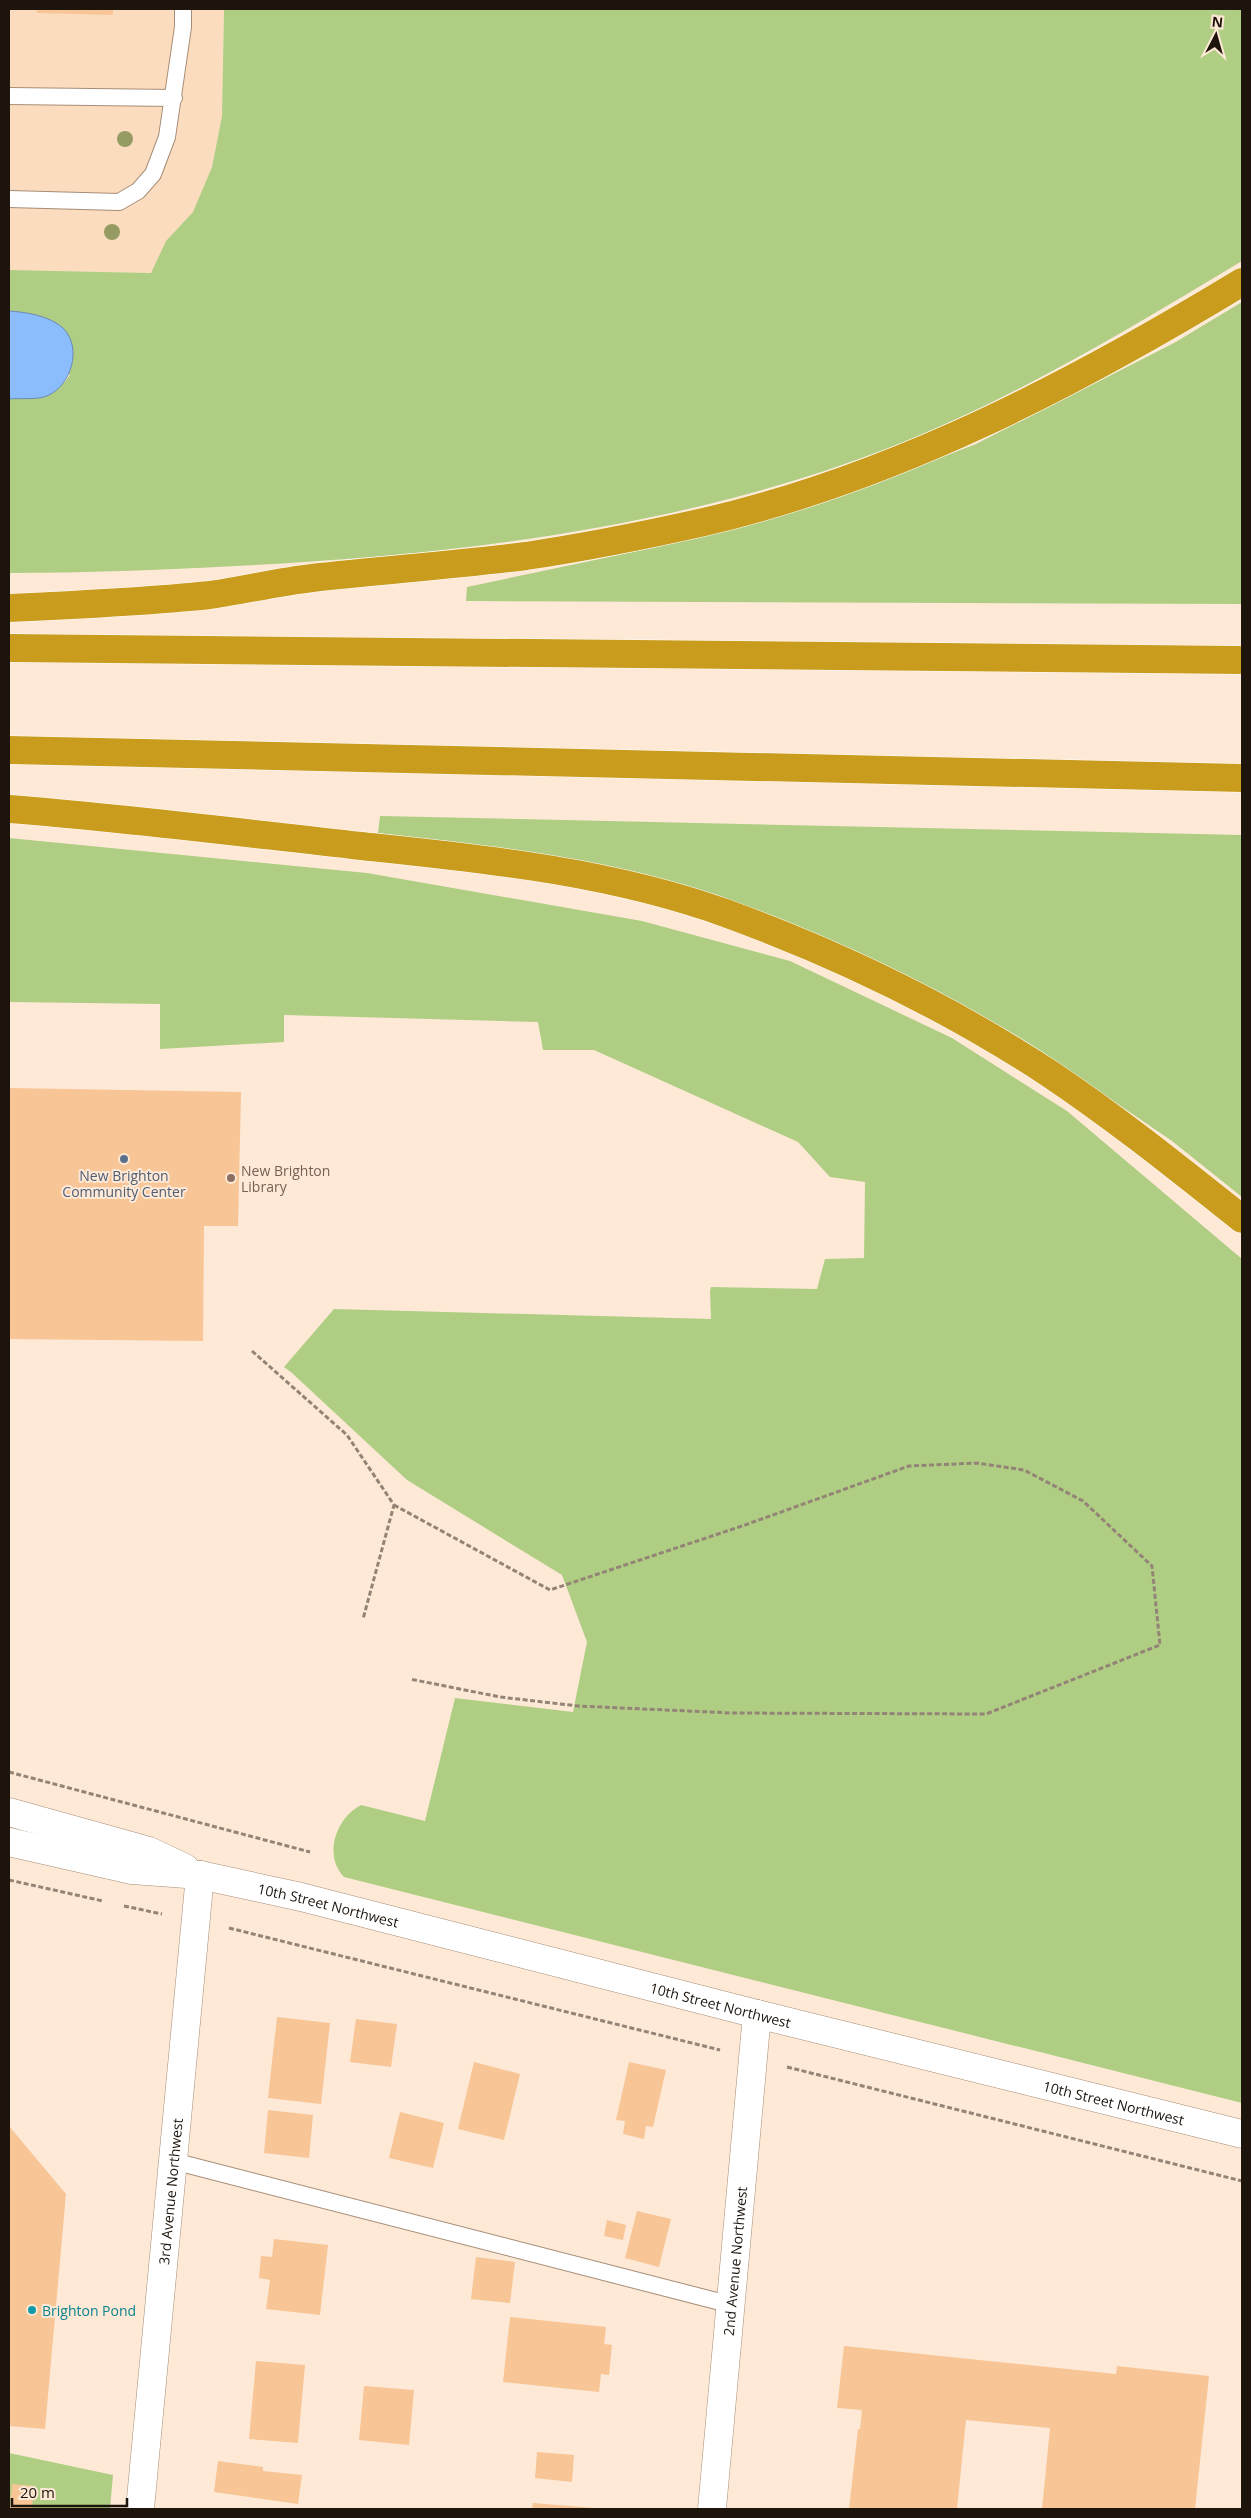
<svg xmlns="http://www.w3.org/2000/svg" width="1251" height="2518" viewBox="0 0 1251 2518" font-family="'Open Sans',sans-serif">
<rect width="100%" height="100%" fill="#fee9d6"/>
<path fill="#fcdcbe" d="M9 9H224L222 116 212 167 193 212 166 241 151 273 9 270Z"/>
<path fill="#afce84" d="M224 9H1242V261C1127 330 1012 400 886 449 680 528 456 555 236 566 160 570 85 573 9 573V399C36 397 53 400 70 375L12 311H9V270L151 273 166 241 193 212 212 167 222 116Z
M1242 302V604L466 601 467 587 652 548 841 496 976 444 1174 343Z
M380 816 1242 835V1197L1172 1141 1049 1057 864 958 476 845 378 833Z
M9 838 367 873 642 921 790 961 952 1038 1067 1111 1242 1259V2103L344 1877C323 1855 336 1818 361 1805L425 1821 455 1698 573 1712 587 1642 562 1575 407 1480 292 1373 284 1367 334 1309 711 1319 710 1291 711 1287 817 1289 825 1259 864 1258 865 1182 830 1177 798 1142 594 1050H543L538 1022 284 1015V1042L160 1049V1004L9 1002Z
M9 2453 113 2475 110 2509H9Z"/>
<path fill="#8bbcfc" stroke="#6a8ab4" d="M9 311C26 312 50 316 63 328 83 348 71 386 47 396 37 400 20 398 9 399Z"/>
<path fill="#f7c596" d="M37 9H113V15L37 13Z
M9 1088 241 1092 238 1226H204L203 1341 9 1339Z
M277 2017 330 2023 321 2104 268 2098Z
M356 2019 397 2024 391 2067 350 2062Z
M474 2062 520 2074 504 2140 458 2129Z
M629 2062 666 2070 653 2127 646 2126 644 2139 623 2134 625 2121 616 2120Z
M268 2110 313 2115 309 2158 264 2153Z
M400 2112 444 2123 433 2168 389 2158Z
M9 2126 66 2194 45 2429 9 2426Z
M637 2211 671 2219 659 2267 625 2258Z
M607 2220 626 2225 623 2240 604 2236Z
M274 2239 328 2245 320 2315 266 2309 270 2280 259 2278 261 2256 272 2257Z
M476 2257 515 2262 510 2303 471 2299Z
M510 2317 606 2327 604 2344 612 2345 609 2375 601 2374 599 2392 503 2382Z
M844 2346 1116 2374 1117 2366 1209 2376 1195 2509H1042L1050 2428 966 2420 957 2509H849L858 2429H860L862 2410 837 2408Z
M256 2361 305 2365 298 2443 249 2439Z
M364 2386 414 2390 409 2445 359 2440Z
M537 2452 574 2455 572 2482 535 2478Z
M218 2461 263 2467V2471L302 2475 298 2504 214 2492Z
M12 2484 34 2486 32 2509H10Z
M533 2503 594 2508V2509H532Z"/>
<g fill="none" stroke-linecap="round" stroke-linejoin="round">
<g stroke="#a68d77" stroke-width="18">
<path id="lane" d="M9 96 174 98
M9 199 119 202 138 191 153 174 167 137 183 27V9
M173 2161 732 2305"/>
</g>
<g stroke="#a68d77" stroke-width="29">
<g id="street">
<path id="s1" d="M140 2509 200 1875"/>
<path id="s2" d="M712 2509 757 2014"/>
</g>
</g>
<g stroke="#a68d77" stroke-width="29">
<g id="secondary">
<path d="M9 1812 149 1851 185 1868"/>
<path id="s3" d="M9 1842 132 1870 200 1875 301 1897 757 2014 1242 2134"/>
</g>
</g>
<g stroke="#fff" stroke-width="29">
<path id="highway" d="M9 608C76 605 143 602 210 595 244 590 278 582 312 578 383 570 455 565 526 556 586 547 646 535 704 522 897 477 1074 384 1242 282
M9 648 1242 660
M9 750 1242 778
M9 809C127 818 243 833 361 846 484 859 610 871 728 914 840 955 951 1009 1050 1074 1117 1119 1179 1169 1242 1219"/>
</g>
<path stroke="#938476" stroke-width="3" stroke-dasharray="5 2.5" stroke-linecap="butt" d="M252 1351 347 1435 394 1505 363 1619
M394 1505 550 1590 745 1525 909 1466 977 1463 1024 1470 1083 1501 1152 1566 1160 1645 986 1714 732 1713 578 1706 500 1697 410 1679
M9 1772 310 1852
M9 1880 103 1901
M124 1906 162 1914
M229 1928 720 2050
M787 2067 1242 2181"/>
<use href="#lane" stroke="#fff" stroke-width="16"/>
<use href="#street" stroke="#fff" stroke-width="28"/>
<use href="#secondary" stroke="#fff" stroke-width="28"/>
<use href="#highway" stroke="#c99c1e" stroke-width="28"/>
</g>
<g fill="#969b64">
<circle cx="125" cy="139" r="8"/>
<circle cx="112" cy="232" r="8"/>
</g>
<circle fill="#5c6f8a" stroke="#fee9d6" stroke-width="2" cx="124" cy="1159" r="5"/>
<circle fill="#8d6e63" stroke="#fee9d6" stroke-width="2" cx="231" cy="1178" r="5"/>
<circle fill="#0f9aa8" stroke="#fee9d6" stroke-width="2" cx="32" cy="2310" r="5"/>
<g text-anchor="middle" dominant-baseline="central" stroke-width="4" stroke-linejoin="round" paint-order="stroke">
<g font-size="14" fill="#785e54" stroke="#fee9d6" text-anchor="start">
<text x="241" y="1170">New Brighton<tspan x="241" dy="16">Library</tspan></text>
</g>
<g font-size="14" fill="#4e5e75" stroke="#fee9d6">
<text x="124" y="1175">New Brighton<tspan x="124" dy="16">Community Center</tspan></text>
</g>
<g font-size="14" fill="#1d140c" stroke="#fee9d6">
<text stroke="none"><textPath href="#s3" startOffset="326">10th Street Northwest</textPath></text>
<text stroke="none"><textPath href="#s3" startOffset="731">10th Street Northwest</textPath></text>
<text stroke="none"><textPath href="#s3" startOffset="1136">10th Street Northwest</textPath></text>
<text stroke="none"><textPath href="#s1" startOffset="319">3rd Avenue Northwest</textPath></text>
<text stroke="none"><textPath href="#s2" startOffset="249">2nd Avenue Northwest</textPath></text>
</g>
<g font-size="14" fill="#0d838f" stroke="#fee9d6" text-anchor="start">
<text x="42" y="2310">Brighton Pond</text>
</g>
</g>
<rect width="1251" height="2518" fill="none" stroke="#1d140c" stroke-width="20"/>
<g transform="translate(1216 35) rotate(6)" stroke="#fee9d6" stroke-width="4" paint-order="stroke">
<path d="M0-4L9 19L0 12L-9 19Z" fill="#1d140c"/>
<text y="-8" font-size="14" font-weight="bold" text-anchor="middle" fill="#1d140c">N</text>
</g>
<path d="M12 2498v8h115v-8" fill="none" stroke="#1d140c" stroke-width="2.5"/>
<text x="20" y="2498" font-size="15" fill="#1d140c" stroke="#fee9d6" stroke-width="4" paint-order="stroke">20 m</text>
</svg>
